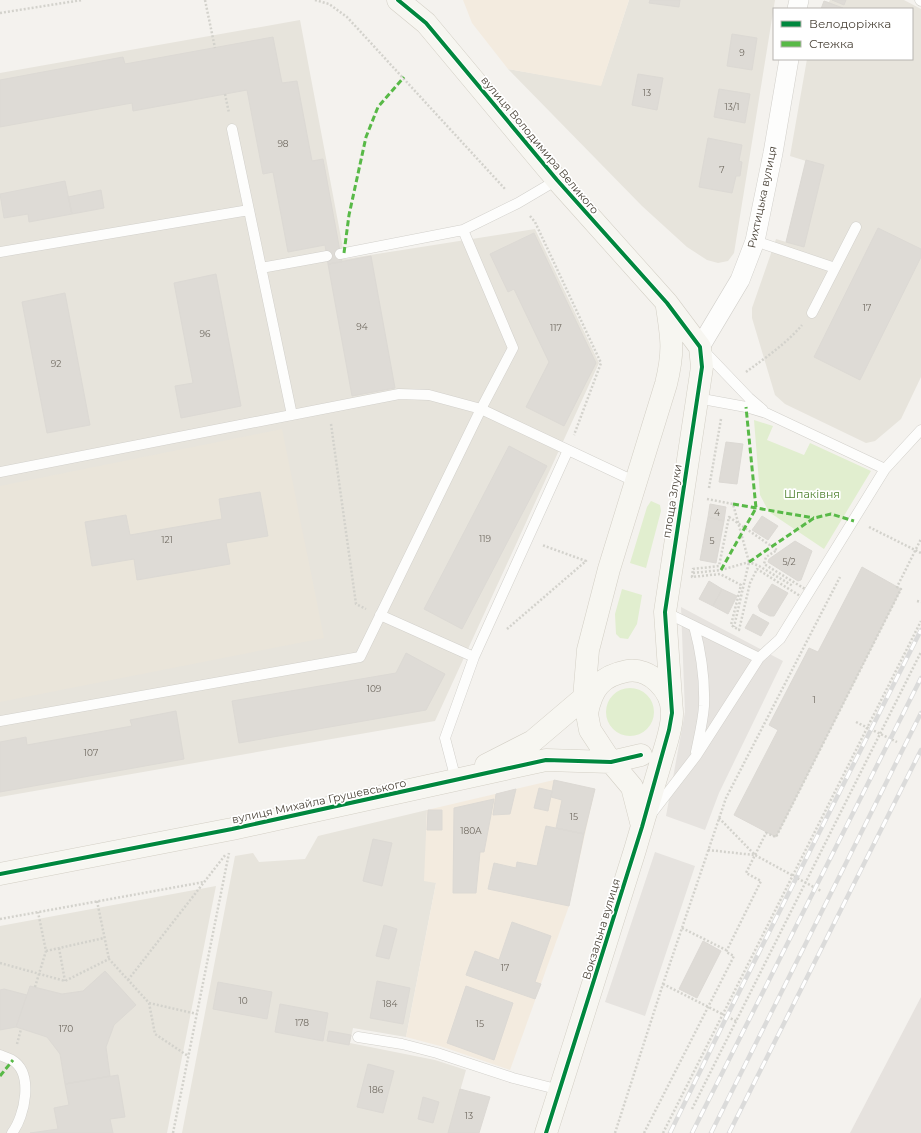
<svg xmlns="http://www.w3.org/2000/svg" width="921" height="1133" viewBox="0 0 921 1133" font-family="Montserrat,sans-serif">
<rect width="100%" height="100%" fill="#f4f2ee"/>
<path fill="#e7e4dc" d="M629 0H775L734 253 728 261 718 263 707 260 687 247 642 206 508 69 601 85Z
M830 0H904L921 9V377L901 419 875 441 866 443 785 404 775 395 752 318V308L776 239 786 242 806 161 790 156 807 59H912V9H821L824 1 829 2Z
M300 20 345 259 535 229 599 363 435 721 0 797V73Z
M427 810 426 838 436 883 406 1037 353 1028 350 1043 435 1060 466 1070 448 1133H182L235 856 253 853 259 862 305 859 318 836Z
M216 886 167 1133H0V926Z"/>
<path fill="#f3ebdf" d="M463 0H629L601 86 508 69 472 23Z
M554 780 595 789 569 906 510 1070 440 1046 406 1037 436 883 424 881 427 810Z"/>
<path fill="#e6e2de" d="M921 997V1133H850Z"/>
<path fill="#eae5da" d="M282 429 324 638 0 702V486Z"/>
<path fill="#e1eecf" d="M754 420 773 426 767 440 804 455 810 443 871 471 824 549 769 512 760 495Z
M651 501 660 505 661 511 646 568 630 563 647 507Z
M622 589 642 595 637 624 628 639 620 638 616 634 615 614Z
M606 712a24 24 0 1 1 48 0a24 24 0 1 1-48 0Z"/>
<path fill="#e6e3df" d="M681 607 783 661 719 793 705 830 666 816 685 712Z
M655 852 695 866 645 1016 605 1002Z"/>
<path fill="#dedbd6" stroke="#dcd9d4" d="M650 0H680L679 7 649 3Z
M832 0H846L844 5Z
M824 1 843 8 842 9H821Z
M732 34 757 38 752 70 727 66Z
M273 37 282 83 297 81 312 161 323 159 342 262 328 264 325 245 288 252 273 172 263 174 247 90 133 111 132 103 0 127V80L123 57 125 64Z
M638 74 663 78 657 110 632 105Z
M719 89 750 94 745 123 714 117Z
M708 138 742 145 739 161 742 162 740 176H736L732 193 699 187Z
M806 160 824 165 804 247 786 242Z
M65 181 72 214 29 222 28 214 4 218 0 194Z
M101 190 104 208 72 214 68 197Z
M878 228 921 249V257L860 380 814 357Z
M534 233 596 363 564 426 526 407 549 362 514 289 508 292 490 254Z
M371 256 395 388 352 396 328 264Z
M216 274 241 406 181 418 175 386 193 383 174 283Z
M65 293 90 425 47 433 22 302Z
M726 442 743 444 737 484 719 482Z
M509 446 547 466 462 629 424 609Z
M260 492 268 536 226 543 230 564 137 580 134 559 92 566 85 522 126 515 130 535 222 519 219 499Z
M710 504 726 507 724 521 708 517Z
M762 516 778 526 768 540 752 530Z
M708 517 724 521 716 563 700 560Z
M795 541 812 551 801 580 798 581 768 562 769 559Z
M862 567 901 589 776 837 734 815 778 730 769 725 809 648 818 652Z
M709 581 722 589 713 606 699 599Z
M772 584 788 593 774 616H770L760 611 758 606Z
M722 589 737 596 728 614 713 606Z
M753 614 769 623 761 636 745 628Z
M406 653 445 674 426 710 239 743 232 701 396 673Z
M176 711 184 759 0 792V742L26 737 27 745 132 726 130 720Z
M554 780 595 789 584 834 556 828 562 800 551 797Z
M539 788 552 791 548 811 534 808Z
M516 789 510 814 493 815 496 794Z
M494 799 484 852H480L476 893H453L454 808Z
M428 810H442V830H427Z
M546 826 584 834 569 906 488 889 494 863 516 868 517 862 537 866Z
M373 839 392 843 382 886 363 881Z
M512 922 551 936 535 982 541 984 535 999 466 975 475 951 499 960Z
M384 925 397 929 389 959 376 956Z
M703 941 721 951 697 998 679 989Z
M105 971 136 1005 114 1025 106 1047 110 1076 65 1084 60 1054 47 1037 16 1027 30 986 62 994 83 991Z
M377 981 410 988 403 1024 370 1018Z
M218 982 272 992 267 1019 213 1009Z
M466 986 513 1003 494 1060 447 1043Z
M4 989 27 995 16 1027 0 1030V990Z
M280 1004 328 1013 323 1041 275 1032Z
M329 1031 351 1035 349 1045 327 1041Z
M368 1064 394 1071 383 1113 357 1107Z
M118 1075 125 1117 110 1119 113 1133H30L58 1129 54 1108 69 1105 65 1084Z
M460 1089 490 1097 479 1133H448Z
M423 1097 439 1102 433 1123 418 1119Z"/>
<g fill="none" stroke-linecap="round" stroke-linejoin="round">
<g stroke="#d2d0cb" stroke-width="11">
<path id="lane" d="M920 0 921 1
M232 129 292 415
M755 241 835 268
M0 252 249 210
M340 254 463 230 518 203 557 180
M261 268 327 256
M812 313 856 227
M704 351 749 398 763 410
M697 398 746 407 766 413 885 469
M0 472 399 394 429 395 481 409 636 482
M665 612 759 658
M380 615 474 657 445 738 456 780
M694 626C701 652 705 679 704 706 703 721 699 737 696 752
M474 657 568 450
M0 721 360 657 481 409 513 348 463 230
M652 813 696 756 759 658 780 639 885 469 921 430
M358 1037 402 1044 437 1053 513 1078 560 1090
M0 1055C4 1057 8 1058 12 1060 34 1073 25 1116 12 1133"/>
</g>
<g stroke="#d2d0cb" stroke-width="20">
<path id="street" d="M797 9 799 0
M700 347 740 280 755 241 773 153 789 59"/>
</g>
<g stroke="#d3cfc5" stroke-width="23">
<path id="secondary" d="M398 0 426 23 557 180 667 303 700 347 702 367 665 612 672 713
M486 765 533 741 593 690
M642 826 632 787 611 762 590 730 584 698 588 650 609 569 666 384C674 352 672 339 667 307
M0 874 232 829 546 760 611 762 641 755
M546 1133C576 1039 605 945 635 850 644 820 653 789 662 758 666 744 672 728 672 714 673 691 650 667 627 671 601 676 592 688 587 713"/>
</g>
<path stroke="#d3d2cc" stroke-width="2.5" stroke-dasharray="2 2" stroke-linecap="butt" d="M205 0 215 48
M315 0 329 4 347 17 506 190
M0 13 82 0
M225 94 229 113
M530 216 535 222 601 363 574 435
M746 372C765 358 786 344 802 325
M331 424 356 604 366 609
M709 488 721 419
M707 499 733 504 749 562 734 627
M729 517 777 550 766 557 764 564 810 592 805 599 757 569 750 583 739 630 731 625 741 585 720 574 692 577 693 569 719 566Z
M869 527 921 553
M693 573 721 570 749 562 759 566 793 586
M917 601 921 602
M507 629 586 561 542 545
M856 722 897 742
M719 818 755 855 821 891
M708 850 754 855
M97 901 109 959
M0 919 204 882
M682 928 726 950
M59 948 65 981
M46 951 104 938
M0 963 65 981 109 959 149 1003 155 1034 188 1056
M128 980 226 854
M663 984 736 1021
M35 987 46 951 38 912
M149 1003 197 1014
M17 1044 21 1029
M692 1109 921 652
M173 1133 229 853
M615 1133 663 984 726 798 840 577
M644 1133 734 956 726 952 761 881 746 873 766 833 776 837 901 589 897 587 921 539
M663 1133 921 621"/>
<use href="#lane" stroke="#fdfdfc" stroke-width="10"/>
<use href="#street" stroke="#fdfdfc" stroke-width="19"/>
<use href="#secondary" stroke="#f7f6f1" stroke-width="22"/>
<g stroke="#dbdbda" stroke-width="4.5">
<path id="rail" d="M670 1133 727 1016 921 630
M692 1133 921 678
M711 1133 921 713
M729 1133 921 750"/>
</g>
<use href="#rail" stroke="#fff" stroke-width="3" stroke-dasharray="9" stroke-linecap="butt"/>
<path stroke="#58b947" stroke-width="3" stroke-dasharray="6 3" stroke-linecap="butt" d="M344 253 349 215 366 137 378 107 404 77
M733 504 814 518
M749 562 814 518 831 514 854 521
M721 570 756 508 746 407
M0 1076 13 1060"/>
<g stroke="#fff" stroke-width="6">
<path id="cycleway" d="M398 0 426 23 557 180 667 303 700 347 702 367 665 612 672 713 669 730 642 827 546 1133
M0 874 232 829 546 760 611 762 641 755"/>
</g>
<use href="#cycleway" stroke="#00873e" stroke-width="4"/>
</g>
<g text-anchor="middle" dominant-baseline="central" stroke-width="3.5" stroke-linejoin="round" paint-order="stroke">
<g font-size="9" fill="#706a61">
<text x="742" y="52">9</text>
<text x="647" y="92">13</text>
<text x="732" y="106">13/1</text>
<text x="283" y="143">98</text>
<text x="722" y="169">7</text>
<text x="867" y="307">17</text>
<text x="362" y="326">94</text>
<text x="556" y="327">117</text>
<text x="205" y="333">96</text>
<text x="56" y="363">92</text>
<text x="717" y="512">4</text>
<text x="485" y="538">119</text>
<text x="167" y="539">121</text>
<text x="712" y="540">5</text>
<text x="789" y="561">5/2</text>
<text x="374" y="688">109</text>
<text x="814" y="699">1</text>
<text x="91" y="752">107</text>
<text x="574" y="816">15</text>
<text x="471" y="830">180А</text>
<text x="505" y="967">17</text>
<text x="243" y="1000">10</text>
<text x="390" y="1003">184</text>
<text x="302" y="1022">178</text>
<text x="480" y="1023">15</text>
<text x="66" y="1028">170</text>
<text x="376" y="1089">186</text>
<text x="469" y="1115">13</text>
</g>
<g font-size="11" fill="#4b4439" stroke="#fff">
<text transform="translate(540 145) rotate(50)">вулиця Володимира Великого</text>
<text transform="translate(762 197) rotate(-78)">Рихтицька вулиця</text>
<text transform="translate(672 501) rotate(-81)">площа Злуки</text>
<text transform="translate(319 801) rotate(-12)">вулиця Михайла Грушевського</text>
<text transform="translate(601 929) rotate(-73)">Вокзальна вулиця</text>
</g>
<g font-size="11" fill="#4a7f2a" stroke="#fff">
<text x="812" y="494">Шпаківня</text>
</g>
</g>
<rect x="773" y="8" width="140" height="52" fill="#ffffff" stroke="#b7b4b0"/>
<rect x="781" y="21" width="20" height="6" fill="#00873e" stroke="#b7b4b0"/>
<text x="809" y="28" font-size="12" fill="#4b4439">Велодоріжка</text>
<rect x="781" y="41" width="20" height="6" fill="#58b947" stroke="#b7b4b0"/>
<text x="809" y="48" font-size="12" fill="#4b4439">Стежка</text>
</svg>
